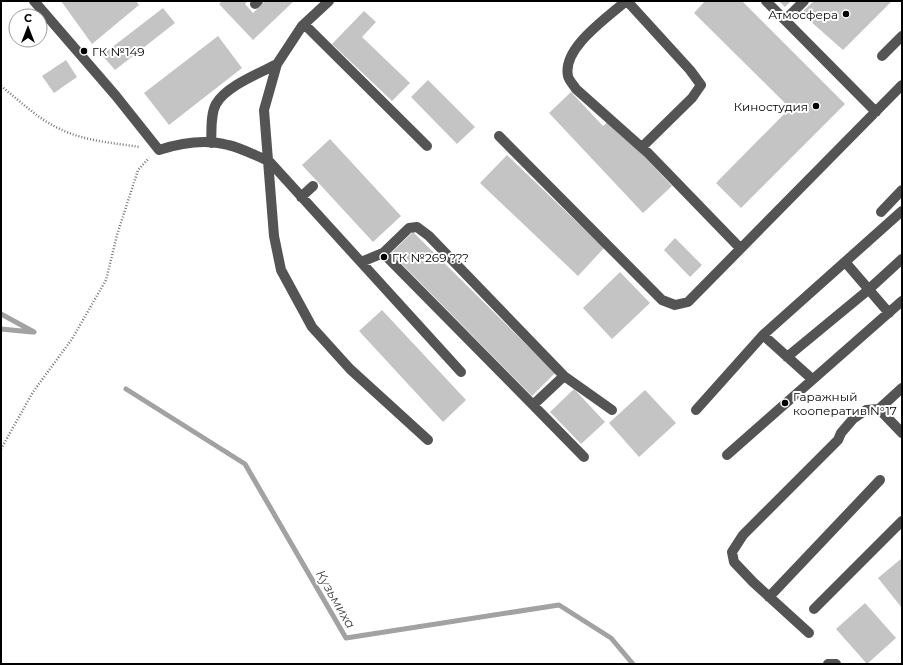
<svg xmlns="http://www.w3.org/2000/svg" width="903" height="665" viewBox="0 0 903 665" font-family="Montserrat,sans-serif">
<rect width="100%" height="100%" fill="#fff"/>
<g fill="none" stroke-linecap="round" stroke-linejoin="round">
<path stroke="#a2a2a2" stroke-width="5" d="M1 314 34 332
M1 329 32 332
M126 389 245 464 346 638 559 605 611 638 633 664"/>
</g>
<path fill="#c4c4c4" d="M61 1H136L139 5 92 44Z
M222 1H248L245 4 253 13 265 1H294L253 40 219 4Z
M705 1H742L845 104 741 208 716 183 790 108 694 13Z
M779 1H791L785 7Z
M814 1H892L843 50 801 13Z
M163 8 175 23 115 70 102 55Z
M364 11 376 22 362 37 410 83 392 101 332 44Z
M218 36 242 68 169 125 144 93Z
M66 60 77 77 54 93 42 76Z
M428 80 475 127 457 144 411 97Z
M571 92 603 126 610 120 672 186 643 213 549 113Z
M330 139 401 216 373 242 302 165Z
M507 155 604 248 578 276 480 183Z
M413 232 555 373 532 396 391 253Z
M675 238 702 265 690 277 664 250Z
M620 272 650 303 612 339 583 308Z
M382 310 466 400 443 422 359 331Z
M574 389 605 422 581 444 550 412Z
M645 390 676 423 639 457 609 423Z
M902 558V608L878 578Z
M865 603 896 638 867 664 836 629Z"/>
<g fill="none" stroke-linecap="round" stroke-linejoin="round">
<path stroke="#767676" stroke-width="2.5" stroke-dasharray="1 2" stroke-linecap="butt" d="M1 86C20 101 38 119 60 129 84 141 114 143 140 147
M1 449 33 392 72 339 106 280 117 235 138 170 149 158"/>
<path stroke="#545454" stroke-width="10" d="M34 1 116 96 159 150C181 143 205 139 228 145 242 148 256 156 269 161L461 372
M329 1 302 26 277 64 264 110 274 236 281 270 312 327 350 369 428 440
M626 1C607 18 562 48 568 76 569 81 574 85 576 89L648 153 740 248
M627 1 690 70 701 85 692 98 642 147
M766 1 876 112
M255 4 258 1
M785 20 804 1
M304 24 427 146
M882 56 902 36
M499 136 662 300 675 305 688 302 902 85
M211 143C212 131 210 115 216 104 226 86 260 73 277 64
M301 197 313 186
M881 212 902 190
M361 262 383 253 409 228 417 227 429 236 564 376 533 405 383 253
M846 263 889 313
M763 335 812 379
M787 357 867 291 902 259
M564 376 612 410
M533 405 584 457
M879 409 902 433
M696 410 763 335 902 211
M727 455 902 301
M769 597 880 480
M814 609 902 521
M809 633 753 582 734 562 732 552 743 535 838 440 841 433 853 419 866 410 879 409 902 388
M828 664H836"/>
</g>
<g fill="#000" stroke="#fff" stroke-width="1.5">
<circle cx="846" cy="14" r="4"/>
<circle cx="84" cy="51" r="4"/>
<circle cx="816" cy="106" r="4"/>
<circle cx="384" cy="257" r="4"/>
<circle cx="785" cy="403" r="4"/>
</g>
<g text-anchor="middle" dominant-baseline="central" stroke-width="4" stroke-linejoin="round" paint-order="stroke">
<g font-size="12" fill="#000" stroke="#fff" text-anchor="start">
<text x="838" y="14" text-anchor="end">Атмосфера</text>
<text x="92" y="51">ГК №149</text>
<text x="808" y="106" text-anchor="end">Киностудия</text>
<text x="392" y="257">ГК №269 ???</text>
<text x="793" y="396">Гаражный<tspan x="793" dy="14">кооператив N°17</tspan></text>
</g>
<g font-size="13" font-style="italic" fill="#434343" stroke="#fff">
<text transform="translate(336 599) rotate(60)">Кузьмиха</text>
</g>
</g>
<rect width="903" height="665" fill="none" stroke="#000000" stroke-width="4"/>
<g transform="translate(28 28)"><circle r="19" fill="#ffffff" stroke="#999999"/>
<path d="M0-3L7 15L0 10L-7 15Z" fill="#000000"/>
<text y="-6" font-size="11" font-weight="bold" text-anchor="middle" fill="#000000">С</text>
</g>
</svg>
